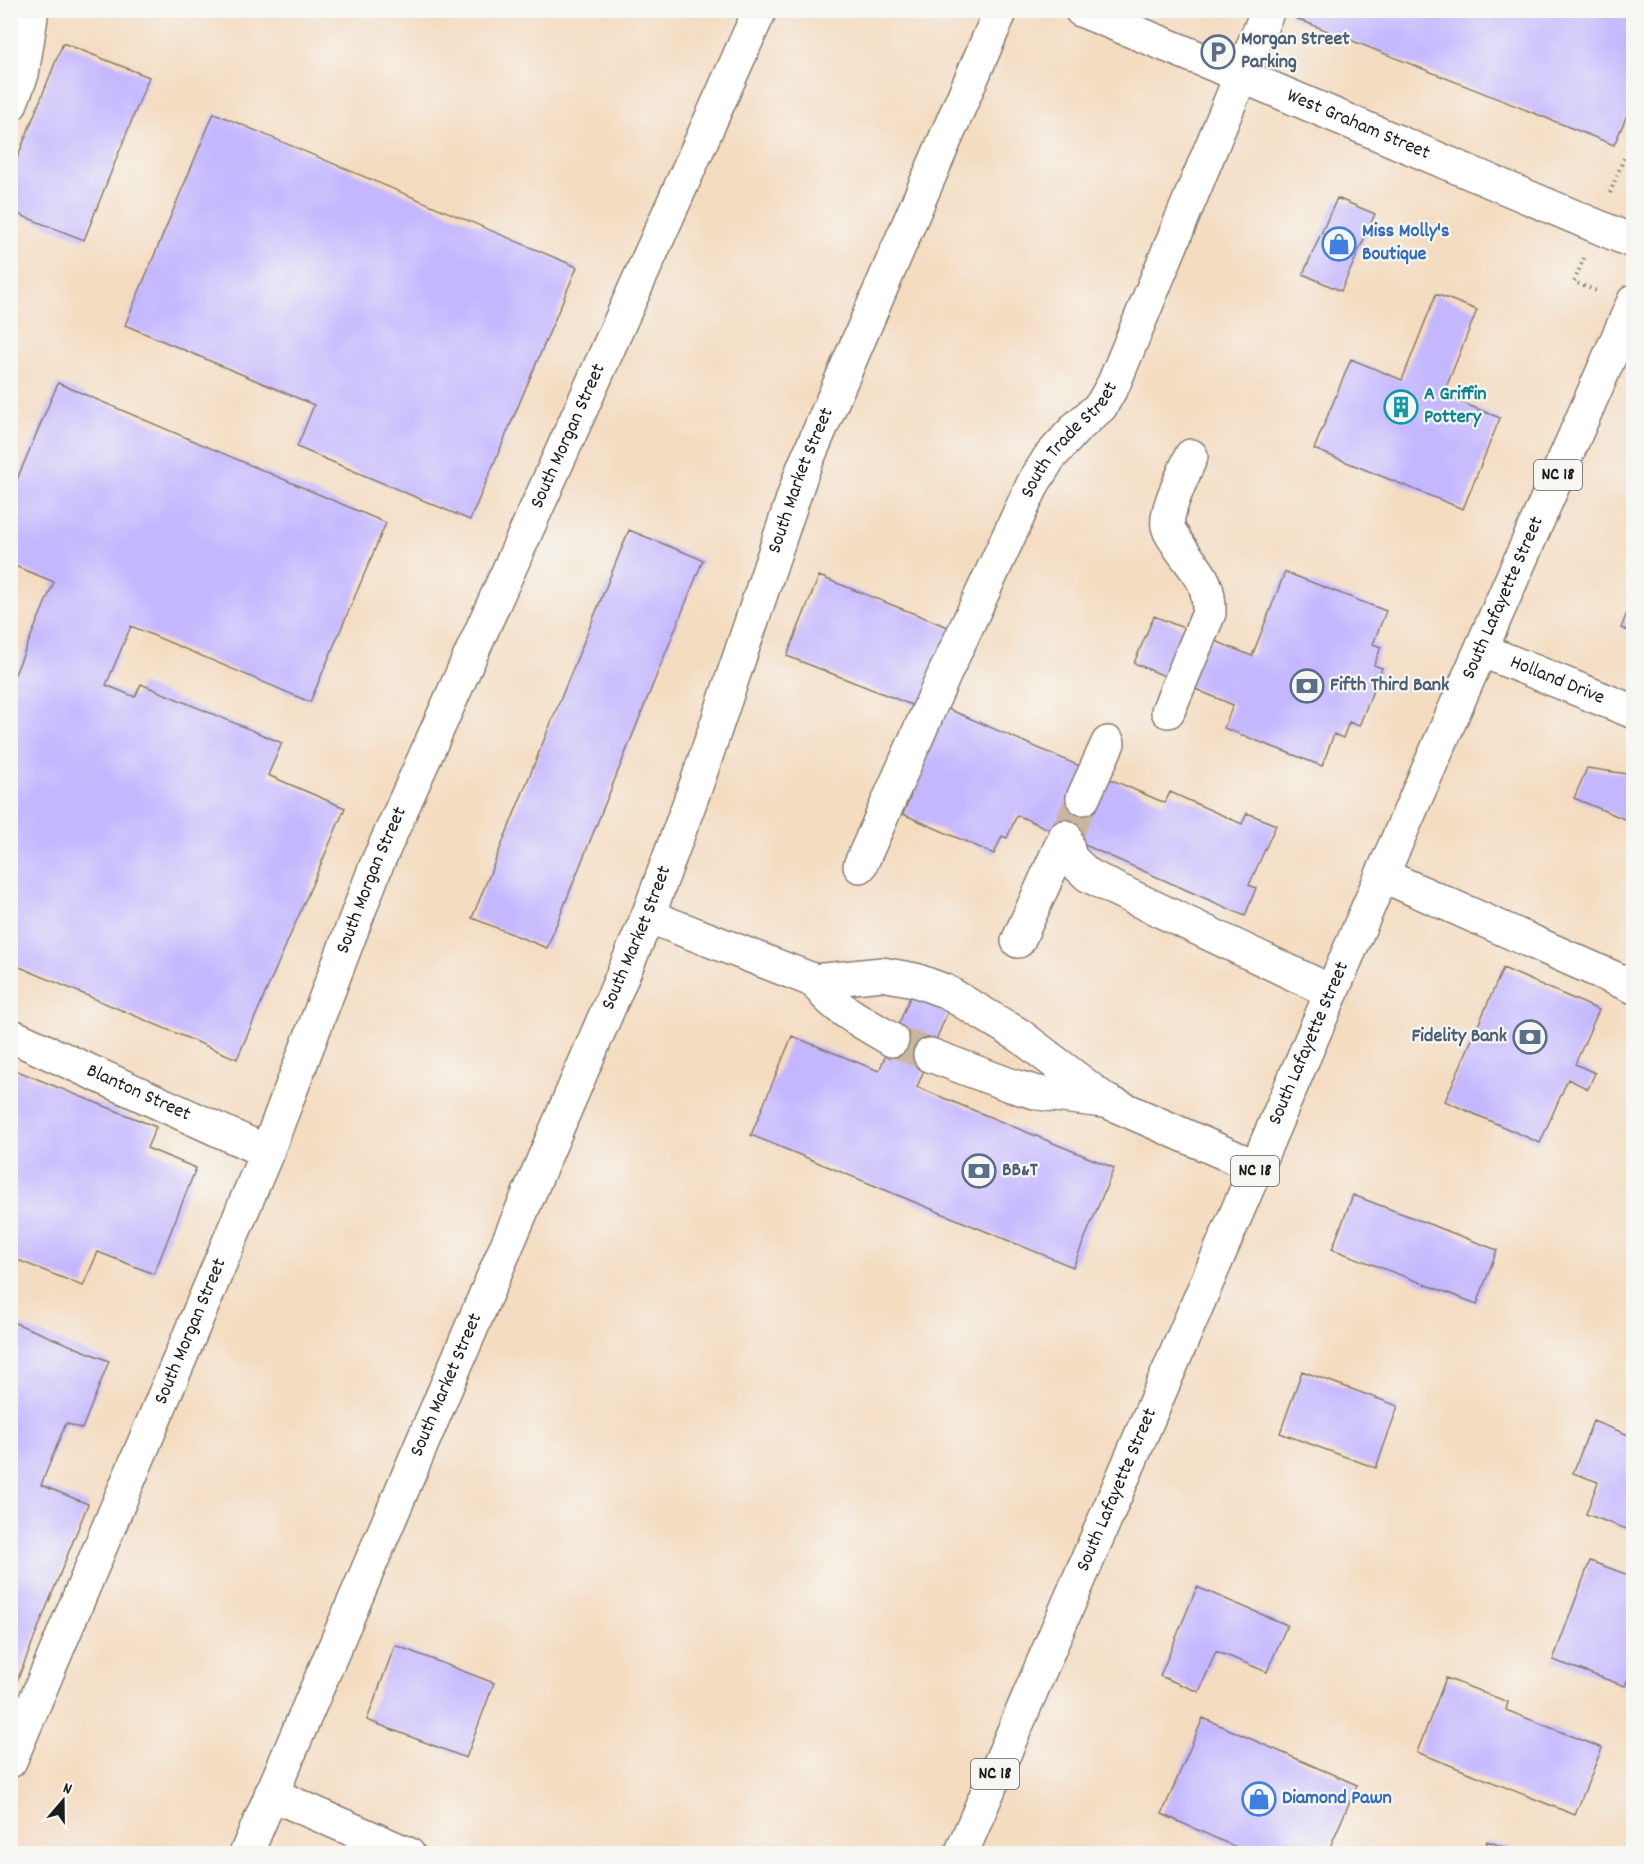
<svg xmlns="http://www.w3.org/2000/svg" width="1644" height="1864" viewBox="0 0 1644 1864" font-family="Dekko,sans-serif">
<rect width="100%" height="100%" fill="#f6f6f2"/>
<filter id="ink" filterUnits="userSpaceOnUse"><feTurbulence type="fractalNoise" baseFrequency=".0167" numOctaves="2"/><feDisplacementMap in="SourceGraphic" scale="12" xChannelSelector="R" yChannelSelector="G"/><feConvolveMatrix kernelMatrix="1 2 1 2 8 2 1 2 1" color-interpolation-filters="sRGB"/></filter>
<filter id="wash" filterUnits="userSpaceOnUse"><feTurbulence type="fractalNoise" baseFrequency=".008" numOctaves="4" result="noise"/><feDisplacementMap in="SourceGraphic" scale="24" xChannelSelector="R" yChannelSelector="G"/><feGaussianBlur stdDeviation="1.35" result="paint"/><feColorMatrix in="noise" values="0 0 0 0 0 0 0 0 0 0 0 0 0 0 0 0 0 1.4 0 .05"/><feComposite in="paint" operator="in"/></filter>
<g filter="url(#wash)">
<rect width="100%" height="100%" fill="#f4dcc1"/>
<g id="blocks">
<path fill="#c4b7ff" d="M1292 10H1634V99L1614 145 1290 16Z
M63 43 149 77 84 240 10 211V176Z
M214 113 577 267 470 520 297 447 314 405 125 325Z
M1337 198 1375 214 1341 291 1303 274Z
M1436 294 1477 310 1443 395 1500 418 1463 509 1314 449 1351 359 1402 380Z
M58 383 386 523 310 702 131 626 106 685 135 697 141 684 282 743 268 775 345 808 237 1059 10 963V672L15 674 54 582 10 564V496Z
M629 530 703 560 547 948 472 918Z
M1285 572 1386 611 1373 644 1381 647 1374 665 1382 668 1359 726 1349 722 1343 738 1334 734 1322 766 1224 728 1233 705 1134 663 1154 616 1252 656Z
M819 576 953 629 922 709 787 656Z
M1633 598H1634V633L1621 628Z
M939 705 1165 803 1170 792 1242 824 1247 813 1276 825 1249 885 1256 888 1245 916 1017 815 1007 838 1002 836 994 854 903 814 911 795 901 791Z
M1587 768 1634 775V823L1574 798Z
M1503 968 1599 1010 1575 1064 1595 1073 1588 1089 1568 1079 1540 1143 1445 1101Z
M913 990 950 1006 917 1087 1114 1168 1073 1267 751 1135 792 1036 879 1071Z
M10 1068 156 1127 147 1148 196 1168 154 1274 98 1252 83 1286 10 1257Z
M1353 1195 1497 1250 1477 1304 1332 1249Z
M10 1321 109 1361 82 1429 66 1423 41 1485 88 1504 11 1696Z
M1302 1371 1398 1406 1376 1468 1280 1433Z
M1593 1421 1634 1437V1532L1586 1514 1598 1482 1573 1473Z
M1590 1561 1634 1577V1664L1625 1686 1553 1660Z
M1197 1587 1287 1625 1267 1672 1216 1651 1199 1692 1160 1676Z
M395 1645 494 1683 466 1758 367 1720Z
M1446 1678 1508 1702 1506 1710 1602 1748 1575 1815 1417 1752Z
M1203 1718 1357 1785 1327 1854H1251L1162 1814Z
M1487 1841 1521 1853V1854H1483Z"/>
</g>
</g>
<g filter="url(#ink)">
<use href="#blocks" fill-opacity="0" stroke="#887c6e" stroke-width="1.5"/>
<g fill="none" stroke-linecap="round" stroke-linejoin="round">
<path stroke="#c9b6a0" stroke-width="33" stroke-dasharray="33 16" stroke-linecap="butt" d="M1065 837 1083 798
M892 1040 930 1055"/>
<g stroke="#887c6e" stroke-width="36">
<g id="minor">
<path id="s1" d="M1081 10 1242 76 1634 242"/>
<path d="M10 105 22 74 31 17 30 10"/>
<path id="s2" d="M1481 650 1634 712"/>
<path d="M1168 711 1209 613C1210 577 1194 570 1177 543 1174 538 1169 532 1168 526 1165 509 1185 473 1191 456"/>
<path d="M1083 798 1108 743"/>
<path d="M1065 837 1070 858 1088 875 1113 888 1332 992"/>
<path id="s3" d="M860 866 945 673 1034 482 1049 458 1076 428 1101 406 1114 383 1268 10"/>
<path d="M1382 875 1634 987"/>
<path d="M648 916 815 981 882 974 915 980 945 991 1019 1035 1106 1101 1256 1167"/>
<path d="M1018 941 1065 837"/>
<path d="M815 981C833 1009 865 1023 892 1040"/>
<path id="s4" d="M10 1035 267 1152"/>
<path d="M930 1055 1010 1085 1038 1093 1104 1101"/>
<path id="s5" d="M10 1761 267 1152 376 866 760 10"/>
<path d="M271 1794 408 1854"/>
<path id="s6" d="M246 1854 648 916 698 780 803 469 1001 10"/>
</g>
</g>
<g stroke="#887c6e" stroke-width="36">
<g id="major">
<path id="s7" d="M961 1854 1382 875 1634 301"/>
</g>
</g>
<path stroke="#887c6e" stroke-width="4" stroke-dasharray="1.5 4.5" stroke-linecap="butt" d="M1610 193 1624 158 1634 162
M1584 258 1574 282 1599 292"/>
<use href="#minor" stroke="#fff" stroke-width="33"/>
<use href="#major" stroke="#fff" stroke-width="33"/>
</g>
</g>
<defs>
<g id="parking-ring" transform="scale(1.725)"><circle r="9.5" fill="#f6f6f2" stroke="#5c6f8a" stroke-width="1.5"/><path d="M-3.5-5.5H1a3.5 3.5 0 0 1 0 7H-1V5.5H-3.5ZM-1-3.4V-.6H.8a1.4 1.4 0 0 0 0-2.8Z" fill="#5c6f8a"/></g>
<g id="shop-ring" transform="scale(1.725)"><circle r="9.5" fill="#f6f6f2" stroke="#3f7fe0" stroke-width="1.5"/><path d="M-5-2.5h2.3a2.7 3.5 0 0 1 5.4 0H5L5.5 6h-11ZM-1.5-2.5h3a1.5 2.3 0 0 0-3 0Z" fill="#3f7fe0"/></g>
<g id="building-ring" transform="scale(1.725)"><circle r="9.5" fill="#f6f6f2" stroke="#0f9aa8" stroke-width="1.5"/><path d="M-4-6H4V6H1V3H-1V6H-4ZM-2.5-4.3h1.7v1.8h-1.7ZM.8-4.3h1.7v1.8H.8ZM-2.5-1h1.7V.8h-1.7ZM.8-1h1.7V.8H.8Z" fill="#0f9aa8"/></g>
<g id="bank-ring" transform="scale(1.725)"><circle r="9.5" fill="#f6f6f2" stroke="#5c6f8a" stroke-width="1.5"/><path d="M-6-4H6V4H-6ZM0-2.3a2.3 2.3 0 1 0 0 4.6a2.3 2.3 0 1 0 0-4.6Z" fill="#5c6f8a"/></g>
</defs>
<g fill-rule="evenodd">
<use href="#parking-ring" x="1218" y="52"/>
<use href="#shop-ring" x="1339" y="244"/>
<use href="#building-ring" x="1401" y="407"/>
<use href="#bank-ring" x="1307" y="686"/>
<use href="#bank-ring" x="1530" y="1037"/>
<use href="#bank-ring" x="979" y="1171"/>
<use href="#shop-ring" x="1259" y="1799"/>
</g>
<g text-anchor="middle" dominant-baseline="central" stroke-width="4.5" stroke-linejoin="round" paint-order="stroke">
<g fill="#f6f6f2" stroke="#5d5d5c" stroke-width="1.5">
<rect x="1534" y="460" width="48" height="30" rx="4.5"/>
<rect x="1231" y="1156" width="48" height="30" rx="4.5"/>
<rect x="971" y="1759" width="48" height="30" rx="4.5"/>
</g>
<g font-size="18" font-weight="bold" fill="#1c1c1c">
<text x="1558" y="475">NC 18</text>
<text x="1255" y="1171">NC 18</text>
<text x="995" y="1774">NC 18</text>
</g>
<g font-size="20" font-weight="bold" fill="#4e5e75" stroke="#f6f6f2" text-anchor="start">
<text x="1241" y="40">Morgan Street<tspan x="1241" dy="23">Parking</tspan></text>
<text x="1330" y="686">Fifth Third Bank</text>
<text x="1507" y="1037" text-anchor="end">Fidelity Bank</text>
<text x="1002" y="1171">BB&amp;T</text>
</g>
<g font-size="20" fill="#1c1c1c" stroke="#f6f6f2">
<text stroke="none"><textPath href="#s1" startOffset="300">West Graham Street</textPath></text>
<text stroke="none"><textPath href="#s5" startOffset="1438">South Morgan Street</textPath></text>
<text stroke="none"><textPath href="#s3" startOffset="477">South Trade Street</textPath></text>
<text stroke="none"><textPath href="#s6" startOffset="1482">South Market Street</textPath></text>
<text stroke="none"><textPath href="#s7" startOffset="1368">South Lafayette Street</textPath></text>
<text stroke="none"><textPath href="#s2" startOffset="82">Holland Drive</textPath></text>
<text stroke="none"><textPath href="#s5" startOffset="952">South Morgan Street</textPath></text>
<text stroke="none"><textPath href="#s6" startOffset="996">South Market Street</textPath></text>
<text stroke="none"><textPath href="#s7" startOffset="882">South Lafayette Street</textPath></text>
<text stroke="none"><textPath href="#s4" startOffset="141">Blanton Street</textPath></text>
<text stroke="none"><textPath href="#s5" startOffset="466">South Morgan Street</textPath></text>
<text stroke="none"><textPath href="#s6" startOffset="510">South Market Street</textPath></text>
<text stroke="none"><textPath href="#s7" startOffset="396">South Lafayette Street</textPath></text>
</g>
<g font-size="20" font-weight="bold" fill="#366cbe" stroke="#f6f6f2" text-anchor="start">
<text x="1362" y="232">Miss Molly's<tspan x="1362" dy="23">Boutique</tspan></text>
<text x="1282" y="1799">Diamond Pawn</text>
</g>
<g font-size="20" font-weight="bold" fill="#0d838f" stroke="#f6f6f2" text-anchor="start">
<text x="1424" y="395">A Griffin<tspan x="1424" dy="23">Pottery</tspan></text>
</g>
</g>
<rect width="1644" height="1864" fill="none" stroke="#f6f6f2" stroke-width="36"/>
<g transform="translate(63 1801) rotate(20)" stroke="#f6f6f2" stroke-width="4.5" paint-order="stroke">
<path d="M0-4.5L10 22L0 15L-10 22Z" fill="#1c1c1c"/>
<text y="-9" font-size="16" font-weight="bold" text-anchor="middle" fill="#1c1c1c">N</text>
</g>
</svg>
